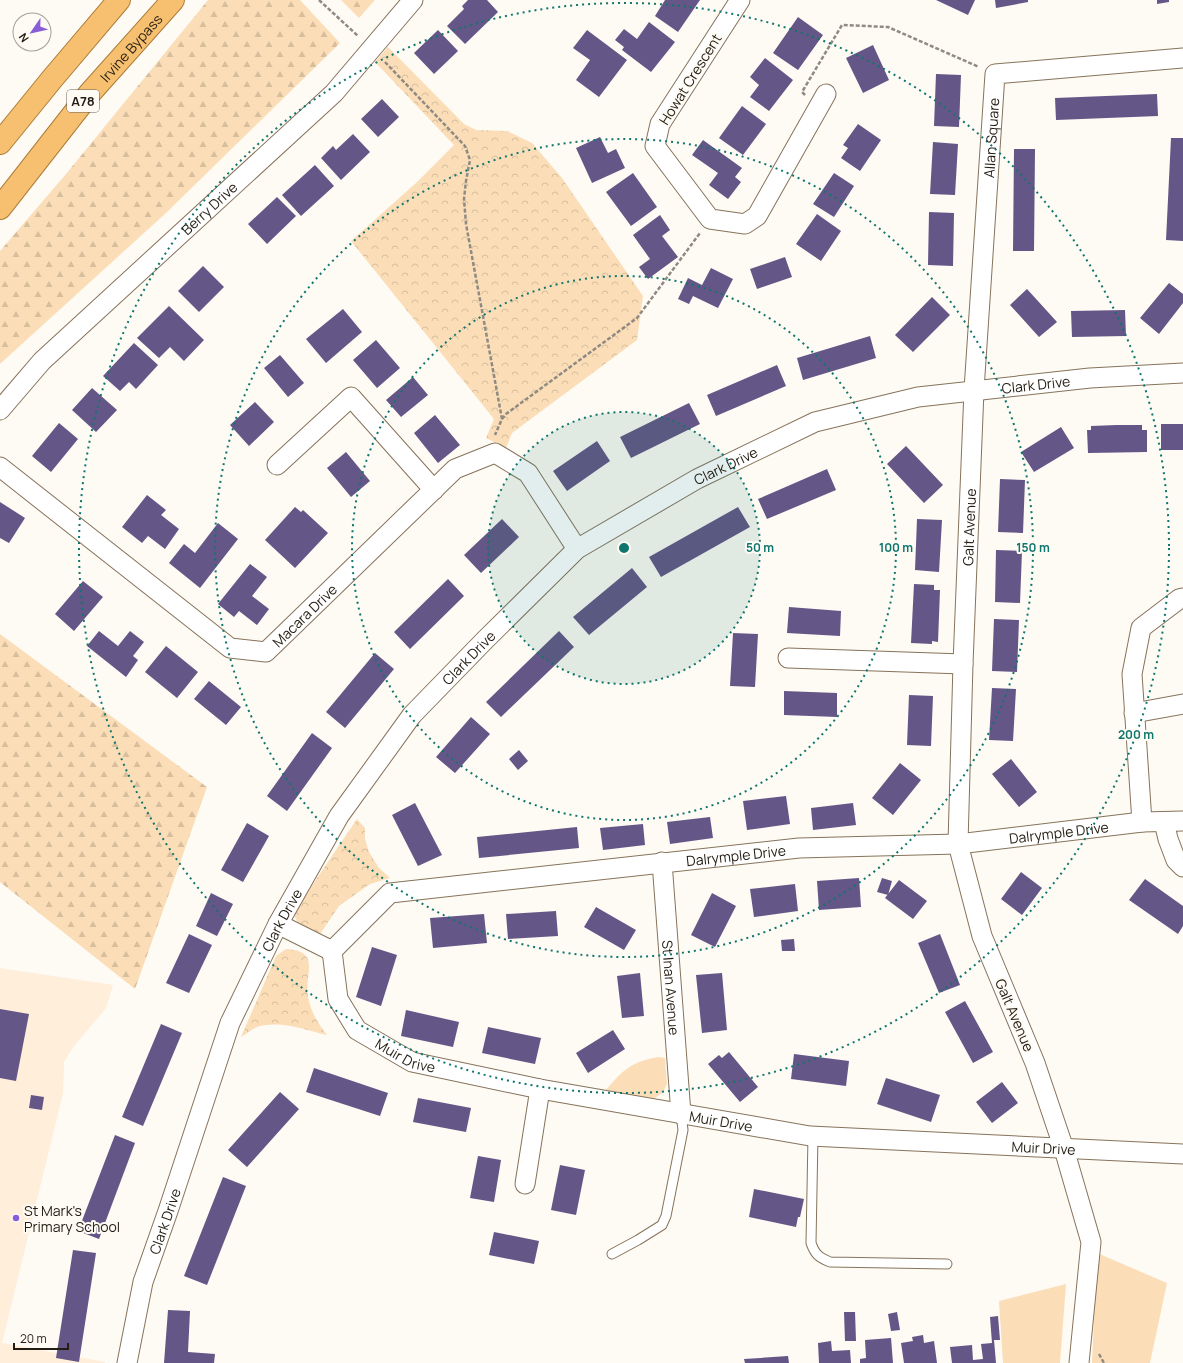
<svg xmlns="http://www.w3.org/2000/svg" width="1183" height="1363" viewBox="0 0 1183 1363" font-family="Manrope,sans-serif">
<defs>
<pattern id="forest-firs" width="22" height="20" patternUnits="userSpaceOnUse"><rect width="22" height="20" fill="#fbdeb8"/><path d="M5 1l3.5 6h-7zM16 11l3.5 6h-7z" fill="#d7be9d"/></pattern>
<pattern id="park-crowns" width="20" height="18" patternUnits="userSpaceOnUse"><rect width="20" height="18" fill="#fbdeb8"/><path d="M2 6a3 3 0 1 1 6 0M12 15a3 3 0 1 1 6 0" fill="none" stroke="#d7be9d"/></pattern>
</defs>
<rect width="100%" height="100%" fill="#fefaf4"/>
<path fill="#feeeda" d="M0 968 113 985 106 1008 74 1046 64 1062 63 1093 2 1343 105 1362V1363H0Z"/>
<path fill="#fbdeb8" d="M658 1057 665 1058 667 1084 663 1092 654 1099 635 1097 606 1090C623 1070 631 1062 658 1057Z
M1097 1253 1167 1283 1150 1363H1092Z
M1066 1284 1060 1363H1003L999 1301Z"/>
<path fill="url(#forest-firs)" d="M208 0H300L340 43 166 213 0 364V251L66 174Z
M341 0H375L359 18Z
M0 634 207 787 135 989 0 882Z"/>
<path fill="url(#park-crowns)" d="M388 47 464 124 476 130 507 131 532 143 562 178 643 296 637 340 512 433 506 448 486 438 494 419 351 241 416 183 454 145 375 62Z
M357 819 365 828V839L369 852 379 868 390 878 370 884 339 906 320 934 313 935 302 931 294 915 313 884Z
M286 949C322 951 304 974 308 996 310 1011 318 1023 327 1035 305 1030 280 1020 257 1027 252 1029 246 1034 241 1037L276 956Z"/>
<path fill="#645686" d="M468 0H487L498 12 465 44 447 26 464 9 462 6Z
M665 0H700L678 32 655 16Z
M936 0H975L968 15Z
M995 0H1028V2L996 8Z
M1157 0H1169V2L1157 4Z
M798 17 823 35 798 70 773 53Z
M649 22 675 42 651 72 622 50 624 47 615 40 624 29 637 39Z
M438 30 458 51 434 74 414 53Z
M587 30 627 60 599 97 576 80 590 60 573 48Z
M873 45 889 80 863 93 846 58Z
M765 58 793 80 769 111 750 97 759 85 750 77Z
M936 74 961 75 959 127 934 126Z
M1157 94 1158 116 1056 120 1055 98Z
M382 99 399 117 378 137 361 119Z
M742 106 766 124 743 155 719 138Z
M858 124 881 140 860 171 841 158 848 148 843 145Z
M353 134 370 152 341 180 321 158 333 146 336 150Z
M600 137 608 153 616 149 625 168 592 183 576 148Z
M1171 138H1183V241L1166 240Z
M703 140 742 168 735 177 741 182 728 199 709 185 718 173 692 155Z
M933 142 958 144 955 195 930 194Z
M1014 149H1035L1034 251H1013Z
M315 165 334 186 301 216 282 195Z
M633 173 657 207 631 226 606 192Z
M834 173 854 186 834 217 813 204Z
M277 197 296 216 267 244 248 224Z
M929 212 954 213 953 266 928 265Z
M817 214 841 231 821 261 796 244Z
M660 215 670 230 662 236 678 257 648 279 639 267 650 259 633 235Z
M785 257 792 277 757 289 750 269Z
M203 266 224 287 199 312 178 291Z
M711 268 733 279 718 308 693 296 689 304 678 299 688 278 702 285Z
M1169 283 1183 294V303L1159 334 1140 318Z
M1027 289 1057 322 1039 337 1010 305Z
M932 297 950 315 913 352 895 335Z
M169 306 204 340 184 361 170 347 159 358 137 338Z
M343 309 362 332 326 363 306 339Z
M1125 310 1126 336 1072 337 1071 311Z
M870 336 876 358 803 380 797 358Z
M376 340 400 368 377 388 353 360Z
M134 343 158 365 136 389 129 382 120 391 103 376Z
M280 355 304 383 288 397 264 368Z
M777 365 786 386 716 416 707 395Z
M413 377 428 395 401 417 386 400Z
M92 388 117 410 96 432 72 410Z
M255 402 274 422 249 446 230 425Z
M689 403 700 424 631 458 620 437Z
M435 415 460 445 438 463 414 433Z
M59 423 78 439 51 472 32 456Z
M1161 424H1183V450H1161Z
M1117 425H1142V430H1147V452L1088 453 1087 430H1091V426Z
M1061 427 1074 448 1034 472 1021 452Z
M597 441 610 461 567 491 553 471Z
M906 446 943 485 924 503 887 464Z
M346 452 370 481 351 497 327 468Z
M827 469 836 490 767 519 758 499Z
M1000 479 1025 480 1023 533 998 532Z
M147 495 166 510 161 515 179 529 165 549 148 536 142 543 122 527Z
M0 502 25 518 9 543 0 538Z
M295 507 301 512 303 510 328 533 295 568 265 540Z
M738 507 750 527 661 577 649 557Z
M502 519 519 537 481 573 464 555Z
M917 519 942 520 939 572 915 570Z
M218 523 238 539 200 588 169 563 184 544 195 553Z
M996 550 1022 551 1020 603 995 602Z
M250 564 267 577 252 596 269 609 257 625 239 611 234 617 218 604Z
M632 568 647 587 589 635 573 617Z
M448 579 464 596 410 649 394 632Z
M83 581 103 597 74 631 55 614Z
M914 584 934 585V590H940L938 642 932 641V644L911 643Z
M789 607 841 611 840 636 787 633Z
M994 619 1019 620 1017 672 992 671Z
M99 631 118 646 130 631 144 642 133 656 138 660 126 677 87 646Z
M559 631 574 647 501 717 486 702Z
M733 633 758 634 755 687 730 686Z
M166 646 198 672 177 698 145 672Z
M375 653 394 669 345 728 326 712Z
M209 681 241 707 226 725 194 699Z
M992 688 1016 689 1013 741 989 740Z
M784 691 837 693V717L784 715Z
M909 695 933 696 931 746 907 745Z
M471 717 490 734 455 773 436 757Z
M312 733 332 748 287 811 267 796Z
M519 750 528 761 518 770 509 759Z
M1011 759 1037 792 1019 807 992 774Z
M900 763 921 780 893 815 872 798Z
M786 796 790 824 747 830 743 801Z
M415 803 442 855 418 866 392 815Z
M853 803 856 825 813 830 811 808Z
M710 817 713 838 670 844 667 822Z
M247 823 269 836 243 882 221 870Z
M643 824 645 845 603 850 600 828Z
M577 827 579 848 479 858 477 837Z
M1021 872 1042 888 1022 915 1001 899Z
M859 878 861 907 819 910 817 881Z
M882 878 892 881 888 895 877 892Z
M1145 879 1183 906V926L1178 934 1129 900Z
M899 880 927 901 913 919 885 898Z
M795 884 798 911 754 917 750 889Z
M211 893 233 904 217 936 196 926Z
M712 893 736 906 715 947 691 935Z
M596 907 636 930 624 950 584 927Z
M556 911 558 936 508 939 506 914Z
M484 914 487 943 433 948 430 918Z
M189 934 212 945 189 993 166 983Z
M940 934 960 985 939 993 918 943Z
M794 939 795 951H782L781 940Z
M372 947 397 955 381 1006 356 997Z
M640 973 644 1016 622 1018 617 976Z
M722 973 727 1030 702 1033 696 975Z
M965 1001 993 1052 973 1063 945 1012Z
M0 1009 29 1014 16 1081 0 1078Z
M406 1010 459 1022 453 1047 401 1036Z
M161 1024 182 1033 143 1126 122 1117Z
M488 1027 541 1038 535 1064 482 1053Z
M613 1030 625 1049 588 1073 576 1053Z
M729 1052 758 1087 740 1102 708 1064 719 1055 722 1058Z
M794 1054 849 1061 846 1086 791 1079Z
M314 1068 388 1093 380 1116 306 1092Z
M886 1078 940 1095 931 1122 877 1104Z
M1002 1082 1018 1103 992 1123 976 1102Z
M280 1092 299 1109 247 1167 228 1150Z
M31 1095 44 1097 42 1110 29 1108Z
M418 1098 471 1108 466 1132 413 1122Z
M115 1135 135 1143 99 1239 78 1231Z
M478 1156 501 1160 494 1202 470 1198Z
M560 1165 585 1170 576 1215 551 1210Z
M223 1177 246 1186 207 1285 184 1276Z
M754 1189 804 1199 800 1217H798L796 1227 749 1217Z
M494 1232 539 1241 534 1264 489 1255Z
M73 1250 96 1253 79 1362 56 1358Z
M168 1310 190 1311 188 1352 215 1354 214 1363H164Z
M844 1312H855L856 1341H845Z
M897 1312 900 1330 891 1331 888 1314Z
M998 1316 1000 1340H994L996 1363H952L950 1347 972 1345 973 1360 983 1359 981 1344 992 1343 990 1317Z
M923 1335 924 1343 934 1341 937 1363H904L901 1343 913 1341 912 1337Z
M891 1338 893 1363H860V1359L866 1358 865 1340Z
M831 1341 832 1351 850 1350 851 1363H819L818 1343Z
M788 1356 789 1363H745L744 1359Z"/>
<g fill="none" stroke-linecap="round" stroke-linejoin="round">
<g stroke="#86735b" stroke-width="11">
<path id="service" d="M813 1136 811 1243C815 1254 818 1257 830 1262L947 1264
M612 1254 638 1240 662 1225 666 1216 683 1130 681 1114"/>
</g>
<g stroke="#86735b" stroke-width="21">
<g id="minor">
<path d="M740 0 660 124 655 146 710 219 745 224 757 216 826 94"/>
<path id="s1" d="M0 410 42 361 334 93 413 0"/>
<path d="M277 465 351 397 434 490"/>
<path id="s2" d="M0 467 230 648 266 652 455 469 495 453 528 473 577 549"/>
<path d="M788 658 963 664"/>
<path d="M1134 713 1183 704"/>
<path d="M1142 822 1132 674 1141 628 1179 599 1183 598"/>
<path d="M1164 822 1168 839 1176 860 1183 867"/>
<path id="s3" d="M662 862 681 1114"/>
<path d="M278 924 332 951"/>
<path id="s4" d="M332 951 338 999 357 1030 412 1062 540 1089 810 1136 1183 1154"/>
<path id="s5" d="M332 951 390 893 799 848 958 844 1142 822 1183 821"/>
<path d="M525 1184 540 1089"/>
<path id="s6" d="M127 1363 143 1282 168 1211 230 1023 278 924 339 816 412 715 485 640 577 549 697 479 815 422 918 397 1090 378 1183 373"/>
<path id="s7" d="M1079 1363 1091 1242 1064 1149 1035 1063 982 936 958 844 963 664 974 390 995 74 1183 58"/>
</g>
</g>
<g stroke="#ac7d38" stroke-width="24">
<g id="trunk">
<path d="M0 143 52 79 119 0"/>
<path id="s8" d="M0 208 90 93 173 0"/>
</g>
</g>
<path stroke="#8f8a82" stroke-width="2.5" stroke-dasharray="4 2" stroke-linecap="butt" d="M319 0 358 36
M385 62 465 146 470 160 466 181 464 199 466 224 502 419 495 435
M805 95 802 92 842 25 888 27 979 67
M502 419 506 414 637 318 700 233
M1099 1354 1104 1363"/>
<use href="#service" stroke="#fff" stroke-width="9"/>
<use href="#minor" stroke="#fff" stroke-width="19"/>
<use href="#trunk" stroke="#f7c070" stroke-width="22"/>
</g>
<circle cx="624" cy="548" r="136" fill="#0f766e" fill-opacity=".12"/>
<g fill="none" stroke="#0f766e" stroke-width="2" stroke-dasharray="2 4">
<circle cx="624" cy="548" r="136"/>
<circle cx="624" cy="548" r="272"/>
<circle cx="624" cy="548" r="409"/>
<circle cx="624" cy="548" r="545"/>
</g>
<circle fill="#885ed8" stroke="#fefaf4" stroke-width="1.5" cx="16" cy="1218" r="4"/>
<g text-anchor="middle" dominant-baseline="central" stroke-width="4" stroke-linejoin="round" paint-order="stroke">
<rect fill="#fefaf4" stroke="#655f56" stroke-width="1" x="67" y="90" width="32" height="22" rx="3"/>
<g font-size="13" font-weight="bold" fill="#231c12">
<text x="83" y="101">A78</text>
</g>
<g font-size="14" fill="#231c12" stroke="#fefaf4">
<text stroke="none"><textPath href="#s8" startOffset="207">Irvine Bypass</textPath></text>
<text transform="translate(690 79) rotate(-58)">Howat Crescent</text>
<text stroke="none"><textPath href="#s7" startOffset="1249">Allan Square</textPath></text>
<text stroke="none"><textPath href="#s1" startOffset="291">Berry Drive</textPath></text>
<text stroke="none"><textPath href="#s6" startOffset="1443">Clark Drive</textPath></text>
<text stroke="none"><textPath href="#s6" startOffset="1119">Clark Drive</textPath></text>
<text stroke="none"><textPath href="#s7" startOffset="859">Galt Avenue</textPath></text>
<text stroke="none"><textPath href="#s2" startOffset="382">Macara Drive</textPath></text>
<text stroke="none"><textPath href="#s6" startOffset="795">Clark Drive</textPath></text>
<text stroke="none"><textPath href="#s5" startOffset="754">Dalrymple Drive</textPath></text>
<text stroke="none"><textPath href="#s5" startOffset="430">Dalrymple Drive</textPath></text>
<text stroke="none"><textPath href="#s6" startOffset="471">Clark Drive</textPath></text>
<text stroke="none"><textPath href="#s3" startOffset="126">St Inan Avenue</textPath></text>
<text transform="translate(1015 1015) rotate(67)">Galt Avenue</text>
<text stroke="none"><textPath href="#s4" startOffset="140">Muir Drive</textPath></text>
<text stroke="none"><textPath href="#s4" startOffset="463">Muir Drive</textPath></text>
<text stroke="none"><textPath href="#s4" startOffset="787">Muir Drive</textPath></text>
<text stroke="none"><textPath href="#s6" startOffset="147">Clark Drive</textPath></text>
</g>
<g font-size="14" fill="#231c12" stroke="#fefaf4" text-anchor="start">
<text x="24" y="1210">St Mark's<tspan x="24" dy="16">Primary School</tspan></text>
</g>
</g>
<circle cx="624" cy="548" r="6" fill="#0f766e" stroke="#fefaf4" stroke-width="2"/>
<g font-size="12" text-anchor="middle" font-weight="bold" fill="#0f766e" stroke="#fefaf4" stroke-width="4" stroke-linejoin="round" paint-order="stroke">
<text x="760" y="552">50 m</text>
<text x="896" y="552">100 m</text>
<text x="1033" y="552">150 m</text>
<text x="1136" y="739">200 m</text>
</g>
<g transform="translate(32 32) rotate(236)"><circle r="19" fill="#fefaf4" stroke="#a6a19a"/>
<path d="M0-3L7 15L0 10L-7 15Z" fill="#885ed8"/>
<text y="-6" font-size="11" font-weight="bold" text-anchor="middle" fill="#231c12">N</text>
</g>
<path d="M14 1343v6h54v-6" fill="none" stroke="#231c12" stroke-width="2"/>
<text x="20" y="1343" font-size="12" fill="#231c12" stroke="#fefaf4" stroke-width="3" paint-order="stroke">20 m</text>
</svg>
